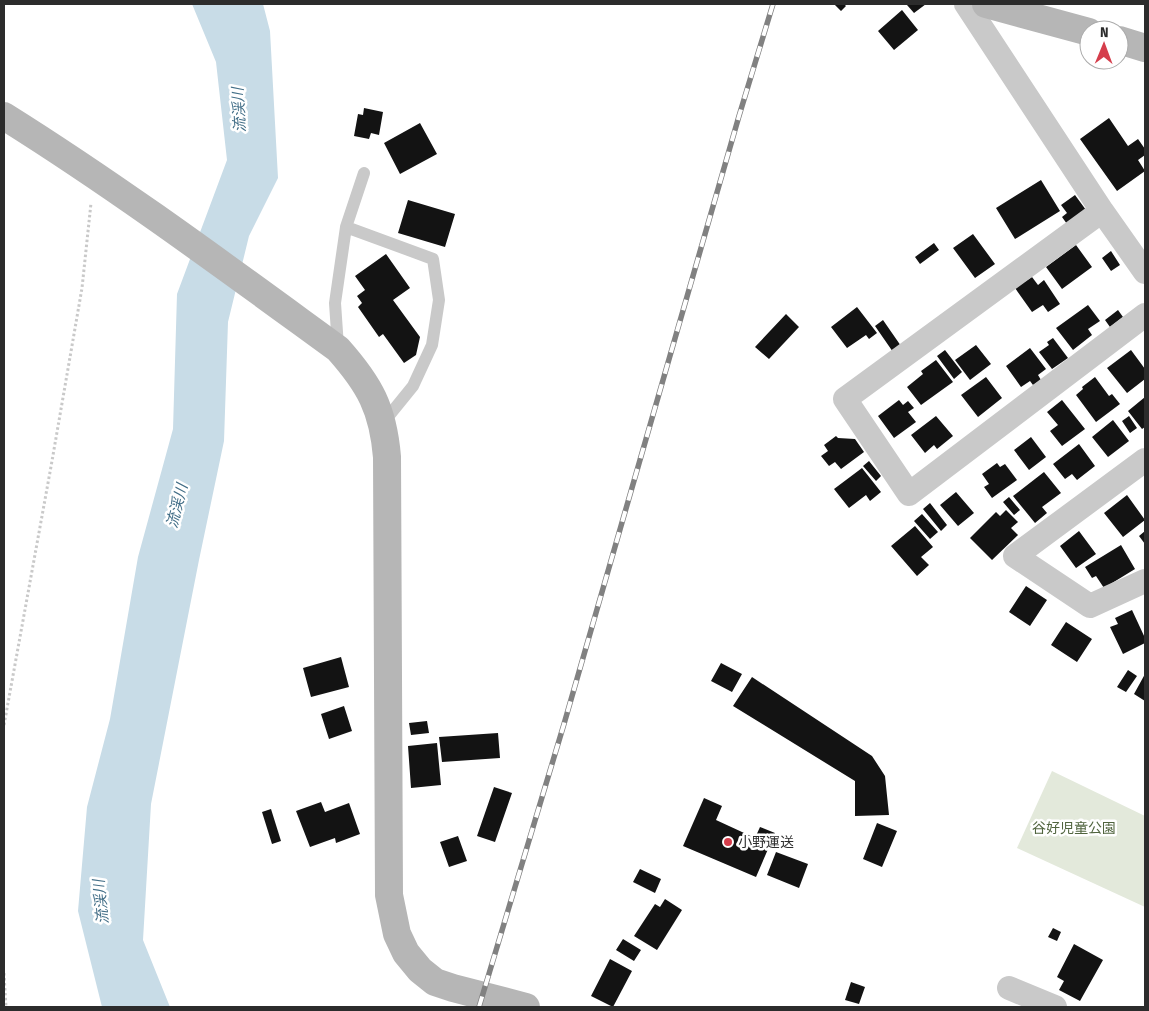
<svg xmlns="http://www.w3.org/2000/svg" width="1149" height="1011" viewBox="0 0 1149 1011" font-family="'Fira Sans Condensed','Noto Sans JP',sans-serif">
<rect width="100%" height="100%" fill="#fff"/>
<path fill="#e3e9db" d="M1052 771 1145 816V907L1017 848Z"/>
<path fill="#c8dce7" d="M192 4H263L270 31 278 178 249 236 228 322 224 441 199 560 151 804 143 940 170 1007H102L78 911 87 807 110 719 138 557 173 429 177 294 227 160 216 62Z"/>
<path fill="#131313" d="M834 4H844L846 6 841 11Z
M908 4H926L914 13 907 5Z
M902 10 918 30 894 50 878 31Z
M364 108 383 112 379 135 371 133 369 139 354 136 358 114 363 115Z
M1109 118 1128 146 1138 139 1145 149V155L1138 160 1145 171 1117 191 1080 139Z
M420 123 437 154 400 174 384 143Z
M1041 180 1060 211 1015 239 996 208Z
M1075 195 1086 210 1067 224 1062 217 1067 213 1061 205Z
M408 200 455 214 445 247 398 233Z
M973 234 995 264 975 278 953 248Z
M934 243 939 250 920 264 915 257Z
M1076 245 1092 267 1062 289 1046 267Z
M1111 251 1120 265 1111 271 1102 258Z
M386 254 410 288 393 300 420 337 416 355 404 363 383 334 379 337 358 307 362 303 357 296 365 290 355 276Z
M1032 277 1038 285 1044 280 1060 304 1048 312 1043 305 1032 312 1015 288Z
M1088 305 1100 321 1088 329 1092 335 1073 350 1056 328Z
M857 307 877 333 869 339 866 335 847 348 831 327Z
M1118 310 1123 317 1110 327 1105 320Z
M786 314 799 327 769 359 755 347Z
M883 320 901 346 893 352 875 326Z
M1053 338 1068 358 1052 369 1039 352 1049 345 1047 342Z
M976 345 991 364 970 380 955 360Z
M1030 348 1046 369 1038 375 1041 380 1033 385 1030 381 1021 387 1006 366Z
M945 350 962 372 954 379 937 356Z
M1131 350 1145 369V379L1127 393 1107 368Z
M936 360 953 382 921 405 907 387 923 374 921 371Z
M986 377 1002 398 978 417 961 395Z
M1095 377 1109 396 1112 394 1120 404 1096 422 1076 395 1083 389 1082 387Z
M1145 397V427L1142 429 1128 411Z
M899 400 903 405 908 401 914 408 908 412 916 422 894 438 878 416Z
M1062 400 1085 429 1062 446 1050 431 1058 425 1047 412Z
M936 416 953 436 937 449 934 445 925 453 911 435Z
M1129 416 1137 428 1130 433 1122 421Z
M1113 420 1129 441 1108 457 1092 437Z
M836 436 838 438 855 439 864 452 841 469 835 462 829 466 821 456 828 451 824 445Z
M1031 437 1046 457 1029 470 1014 450Z
M1079 444 1095 466 1077 480 1072 474 1065 479 1053 464Z
M869 461 881 476 876 481 863 466Z
M997 463 1000 467 1005 464 1017 480 992 498 984 487 989 484 982 474Z
M862 468 881 492 870 501 866 495 849 508 834 489Z
M1044 472 1061 493 1042 507 1047 513 1035 523 1013 496Z
M956 492 974 513 958 526 940 505Z
M1127 495 1145 520 1123 537 1104 513Z
M1009 497 1020 510 1014 515 1003 502Z
M930 503 947 525 941 531 923 509Z
M1006 510 1018 522 1011 528 1018 535 992 560 970 538 996 512 1000 516Z
M922 514 938 532 930 539 914 521Z
M915 526 933 547 921 557 929 565 917 576 891 546Z
M1079 531 1096 554 1076 568 1060 546Z
M1145 531V544L1139 536Z
M1121 545 1135 569 1104 588 1096 576 1092 578 1085 567Z
M1026 586 1047 600 1030 626 1009 612Z
M1132 610 1145 638V643L1123 654 1110 627 1118 624 1115 618Z
M1066 622 1092 639 1077 662 1051 645Z
M341 657 349 687 311 697 303 668Z
M721 663 742 674 732 692 711 681Z
M1128 670 1137 676 1126 692 1117 687Z
M1145 674V701L1134 694Z
M752 677 872 756 885 776 889 815 855 816V781L733 706Z
M344 706 352 731 329 739 321 714Z
M427 721 429 733 411 735 409 723Z
M498 733 500 758 442 762 439 737Z
M437 743 441 785 411 788 408 746Z
M494 787 512 793 495 842 477 836Z
M704 798 722 806 716 820 755 838 760 827 775 833 756 877 683 846Z
M321 802 325 812 349 803 360 834 336 843 335 838 310 847 296 811Z
M271 809 281 841 272 844 262 812Z
M877 823 897 831 882 867 863 859Z
M458 836 467 861 449 867 440 842Z
M776 852 808 864 799 888 767 875Z
M640 869 661 879 655 893 633 882Z
M665 899 682 910 657 950 634 936 655 904 660 907Z
M1053 928 1061 932 1057 941 1048 937Z
M623 939 641 950 634 961 616 950Z
M1074 944 1103 960 1080 1001 1059 990 1064 981 1057 977Z
M610 959 632 971 613 1007 591 996Z
M851 982 865 987 859 1004 845 1000Z"/>
<g fill="none" stroke-linecap="round" stroke-linejoin="round">
<path stroke="#c9c9c9" stroke-width="3" stroke-dasharray="2.5 2.5" stroke-linecap="butt" d="M4 725 52 461 82 288 91 203
M4 973 6 1007"/>
<path stroke="#c9c9c9" stroke-width="12" d="M346 227 433 259 439 300 432 345 413 386 383 423
M338 347 335 303 346 227 364 173"/>
<path stroke="#c9c9c9" stroke-width="24" d="M966 4 1102 211 1145 272
M1102 211 845 399 909 494 1145 315
M1145 460 1015 556 1090 606 1145 581
M1009 988 1055 1007"/>
<path stroke="#b6b6b6" stroke-width="28" d="M986 4 1089 32
M1119 40 1145 48
M4 116C119 188 228 269 338 349 370 385 383 409 387 457L389 895 397 934 406 953 420 970 435 982 453 988 526 1007"/>
<g stroke="#818181" stroke-width="5.5">
<path id="rail" d="M479 1007 564 724 739 116 773 4"/>
</g>
<use href="#rail" stroke="#fff" stroke-width="4" stroke-dasharray="11" stroke-linecap="butt"/>
</g>
<circle fill="#d53d4b" stroke="#fff" stroke-width="2" cx="728" cy="842" r="5"/>
<g text-anchor="middle" dominant-baseline="central" stroke-width="5" stroke-linejoin="round" paint-order="stroke">
<g font-size="14" fill="#50643e" stroke="#fff">
<text x="1074" y="828">谷好児童公園</text>
</g>
<g font-size="14" fill="#2c2c2c" stroke="#fff" text-anchor="start">
<text x="738" y="842">小野運送</text>
</g>
<g font-size="15" font-style="italic" fill="#426e87" stroke="#fff">
<text transform="translate(239 110) rotate(-93)">流渓川</text>
<text transform="translate(177 506) rotate(-76)">流渓川</text>
<text transform="translate(101 902) rotate(-96)">流渓川</text>
</g>
</g>
<rect width="1149" height="1011" fill="none" stroke="#2c2c2c" stroke-width="10"/>
<g transform="translate(1104 45) rotate(1)"><circle r="24" fill="#ffffff" stroke="#ababab"/>
<path d="M0-4L9 19L0 12L-9 19Z" fill="#d53d4b"/>
<text y="-8" font-size="14" font-weight="bold" text-anchor="middle" fill="#2c2c2c">N</text>
</g>
</svg>
